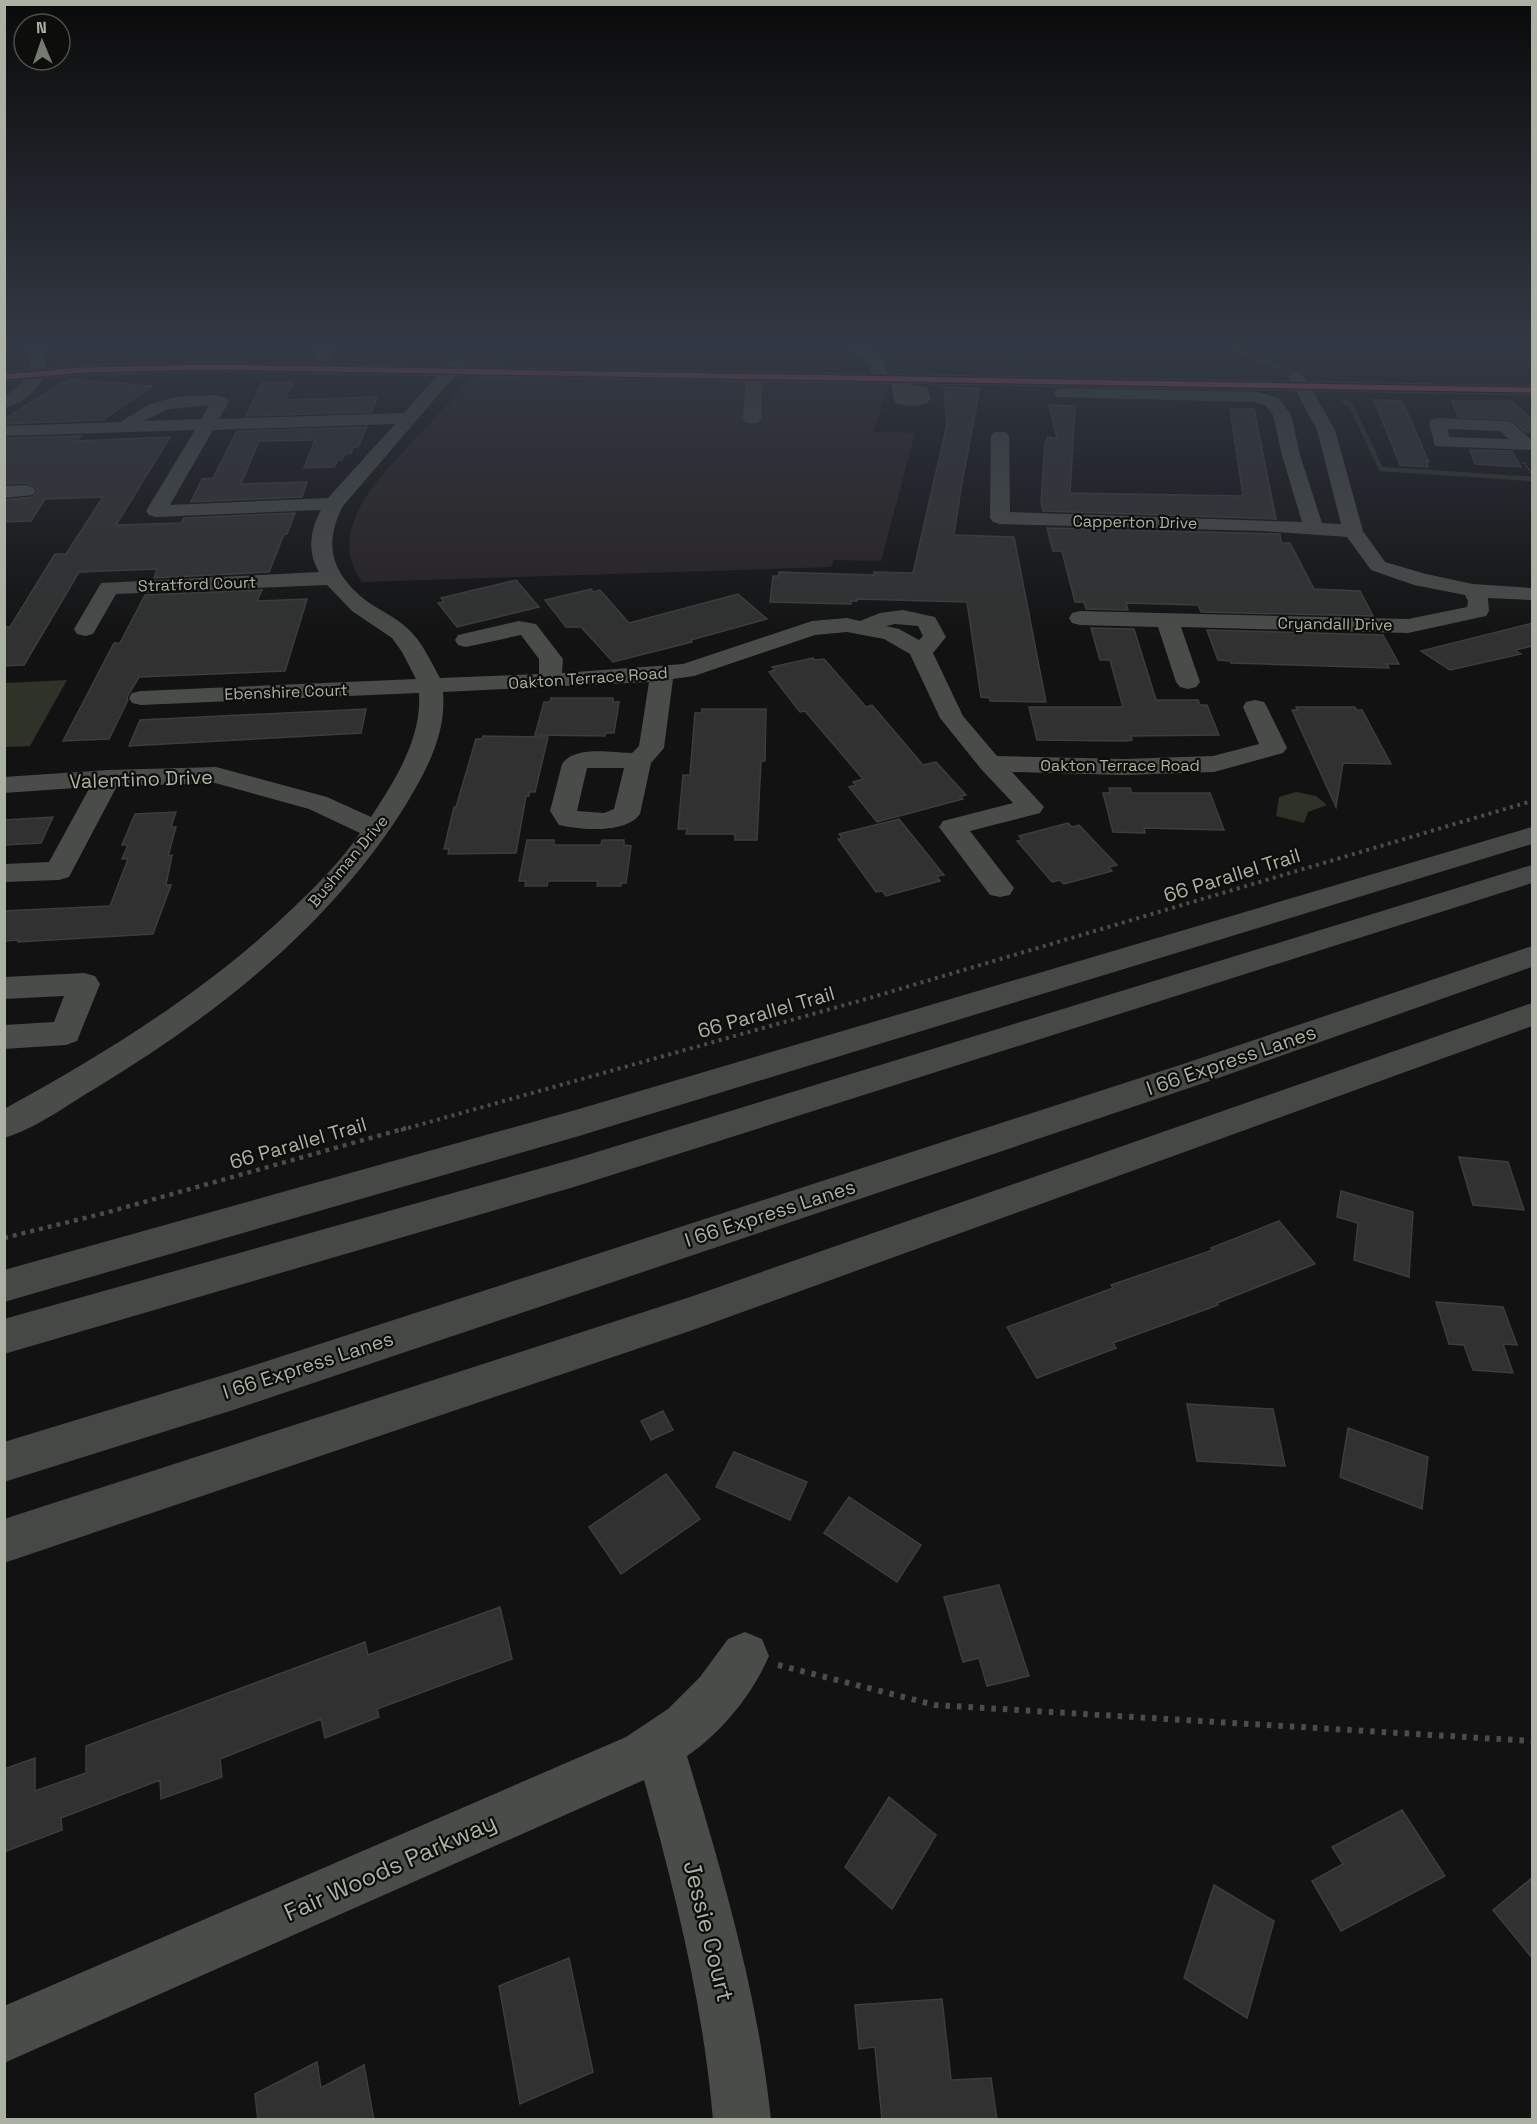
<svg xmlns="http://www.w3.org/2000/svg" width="1537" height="2124" viewBox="0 0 1537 2124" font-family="'Space Grotesk',sans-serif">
<rect width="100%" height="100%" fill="#121212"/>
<path fill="#282222" d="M474 376 890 383 873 432 915 433 881 561 834 560 831 567 362 582C323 529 383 474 417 437 436 417 455 396 474 376Z"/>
<path fill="#2f3227" d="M67 680 30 746 5 747V683Z
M1296 792 1316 796 1327 805 1308 812 1304 823 1276 816 1279 797Z"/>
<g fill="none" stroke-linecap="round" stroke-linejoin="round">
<path stroke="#2f3227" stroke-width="4.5" d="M1204 344 1212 347 1234 346 1243 353 1278 367
M1343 401 1351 405 1381 469 1532 479"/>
</g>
<path fill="#303130" stroke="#3d3e3b" stroke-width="1.5" d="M69 379 152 386 103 420 4 424V419Z
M293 382 285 400 377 397 372 412 246 416 262 383Z
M944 387 980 388 961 488 954 535 1014 537 1046 702 990 701V698L981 697 967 602 857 599V601H851V604L770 602 773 576H779V572L874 575V572L913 573 947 424Z
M1374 400 1402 401 1429 462 1426 461 1428 467 1400 465Z
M1452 401H1512L1533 421V432H1526L1511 420 1458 417Z
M1049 405 1075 406 1070 493 1243 496 1230 409H1254L1276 519 1043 511 1041 503 1045 443 1048 437 1057 438Z
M367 427 358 447H353L351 453 345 454 342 460H338L334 467 304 468 315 440 259 441 241 484 307 482 302 497 191 502 202 479 213 478 237 431Z
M82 436 75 441 170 437 116 525 181 523 184 518 295 513 287 534H284L269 572 154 578 157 569 79 572 24 665 4 666V627H10L55 554H66L103 497 45 499 31 521 4 522V500L33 497 38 491 35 486 27 483 4 484V438Z
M1470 450 1512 451 1521 467 1475 464Z
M1047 528 1280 534 1281 543H1290L1314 589 1360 591 1373 616 1201 612 1198 605 1126 603 1128 610 1086 609 1084 602H1075L1062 551H1053Z
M516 580 539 607 457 627 438 603 444 602 441 598Z
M591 589 593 592 600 590 629 623 738 594 767 619 691 640 692 642 613 662 581 627H566L545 600Z
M262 590 257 601 307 599 285 671 139 677 127 697 128 700 109 739 63 741 114 643H120L145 595Z
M1533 623V646L1515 650 1521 654 1450 670 1421 651Z
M1091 628 1134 629 1156 700H1198L1200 705H1207L1219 735 1131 736 1132 740 1126 741 1037 740 1029 707H1123L1110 660H1100Z
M1207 630 1383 635 1399 664H1387L1389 668 1231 663 1230 661 1218 660Z
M813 658 815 660 824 659 866 707 872 705 923 765 936 762 966 795 960 797 963 799 877 822 849 787 856 785 853 782 863 779 805 711 800 712 769 672 775 670 772 667Z
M551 698H613V702H619L614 733H606L605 736 535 735 544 702H550Z
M1296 707H1355L1356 710H1362L1391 764 1343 763 1336 807 1292 710H1298Z
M366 709 361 733 129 746 140 720Z
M702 709H766L765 761H761L757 840H735V834H686L687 829H678L683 775H690L695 713H702Z
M483 736 548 737 535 792H529V796H526L516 853 448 854 449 849H444L454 807H456L476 739H482Z
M1109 788H1130L1132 793H1210L1224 830 1144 828 1145 833 1113 832 1103 793H1110Z
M176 812 171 827H176L168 856 172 855 166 885H171L153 934 18 942 19 940 4 941V911L110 906 128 859H122L128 845H122L135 814Z
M53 817 41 843 4 845V820Z
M899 819 944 875 937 876 940 881 886 896 882 891 876 892 838 839 842 838 839 834Z
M1068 823 1072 827 1079 825 1117 865 1109 867 1112 871 1064 884 1060 880 1052 882 1017 841 1022 840 1019 836Z
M527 840H554V845H601L602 840H624V845L631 846 626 883H621V886H597L598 881H548L547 886H525L526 881H519Z
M1459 1157 1508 1162 1524 1210 1473 1205Z
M1341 1191 1413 1212 1409 1277 1354 1260 1358 1223 1337 1217Z
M1279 1221 1315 1264 1217 1303 1218 1305 1113 1343 1116 1348 1037 1378 1007 1327 1113 1288 1111 1285 1213 1250 1211 1248Z
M1436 1302 1503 1307 1517 1345 1503 1344 1513 1373 1473 1370 1464 1345 1449 1344Z
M1187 1404 1273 1409 1285 1466 1197 1461Z
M663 1411 673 1430 651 1440 641 1421Z
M1348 1428 1428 1457 1422 1509 1340 1477Z
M734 1452 807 1482 790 1520 716 1487Z
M666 1474 700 1519 621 1574 589 1527Z
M849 1497 921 1545 897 1582 824 1533Z
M999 1585 1029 1676 987 1686 979 1658 963 1662 944 1597Z
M500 1607 512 1659 377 1709 379 1717 325 1738 321 1719 220 1759 222 1777 161 1799 160 1780 61 1818 62 1830 4 1852V1769L35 1758V1791L86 1773V1746L365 1642 368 1655Z
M889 1797 936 1835 892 1909 845 1867Z
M1402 1810 1445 1876 1341 1931 1312 1881 1343 1864 1332 1847Z
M1533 1877V1959L1493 1910Z
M1214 1885 1274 1921 1247 2018 1184 1978Z
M569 1958 593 2072 520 2104 499 1986Z
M942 1999 951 2080 991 2078 997 2120H882L875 2047 859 2049 855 2005Z
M317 2062 321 2088 364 2065 374 2120H258L255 2094Z"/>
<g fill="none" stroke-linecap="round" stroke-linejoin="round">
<path stroke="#4b4d49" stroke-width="2" stroke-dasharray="1.5 2" stroke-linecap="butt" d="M1524 463 1532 474"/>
<path stroke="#4b4d49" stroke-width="4" stroke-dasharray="3 4.5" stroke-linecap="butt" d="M401 1130 866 999 1532 801"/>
<path stroke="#4b4d49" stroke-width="4.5" stroke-dasharray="4 5" stroke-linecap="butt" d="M4 1238 105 1213 406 1128"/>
<path stroke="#4b4d49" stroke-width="6" stroke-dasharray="4.5 7" stroke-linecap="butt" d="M778 1665 935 1705 1532 1741"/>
<path fill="#494c48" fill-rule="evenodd" d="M26 344H42C55 374 34 401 4 408V396C26 384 37 368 26 344Z
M312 344 330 345 332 348 329 362H317L315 359 316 349Z
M841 344C867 344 884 349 888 378L886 382H874L868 363Z
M458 357 466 362 464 365 343 506C322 546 333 576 368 602 381 611 395 617 407 628 422 641 430 660 440 678L539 674V659L521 635 466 647 458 645 455 640 458 635 519 621 536 624 563 659 562 673 683 664 812 621 847 618 860 621 880 613 903 610 935 617 946 637 933 653 963 716 997 756 1124 759 1213 756 1259 744 1243 707 1246 702 1255 700 1264 702 1267 707 1287 748 1283 753 1214 772 1124 775 1012 772 1044 807 1040 813 970 831 1014 888 1010 895 1000 897 990 895 939 827 943 821 1013 803 981 769 940 718 910 654 884 639 847 632 815 635 694 676 673 679 664 748 651 763 640 814C626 834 580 830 559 825L550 811 562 764C575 745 612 753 632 753L639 746 649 682 443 692C447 737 423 777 400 814 324 931 214 1016 96 1088 67 1105 37 1128 4 1138V1109C108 1052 208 990 293 908 317 885 342 860 360 833L309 809 215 783 117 786 69 877 59 880 4 882V864L49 862 90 787 4 793V777L108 770 216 767 327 797 371 817C395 780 422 739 419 693L141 705 132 703 129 698 132 693 141 691 416 679 402 652 392 638 352 611 327 585 116 594 93 634 85 636 77 634 74 629 101 583 319 572C307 552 310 530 321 510L156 517 149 515 146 511 195 430 4 436V426L120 422 150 404 175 397 214 395 226 398 229 402 219 419 404 413 452 359ZM209 405 201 419 144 421 169 409ZM395 424 328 498 170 505 213 430ZM895 624 918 626 923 636 919 640 899 629 886 626ZM587 768H624L614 809 604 813 577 811Z
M754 371 762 376 761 419 758 423H746L743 419 746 376Z
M1296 371 1304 376 1335 430 1363 531 1385 562 1426 574 1473 584 1532 588V600L1488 598 1489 611 1486 616 1408 633 1181 627 1200 682 1196 687 1188 689 1180 687 1176 682 1158 627 1080 625 1072 623 1069 618 1072 613 1080 611 1408 619 1467 607 1468 601 1465 595 1414 585 1371 570 1347 537 1263 531 1000 524 993 522 990 518 991 436 994 432H1006L1009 436 1010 512 1302 522 1282 455 1273 415 1266 406 1256 402 1056 397 1054 393 1056 389 1062 388 1258 392 1278 398 1291 414 1300 455 1322 523 1341 524 1317 430 1288 376Z
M898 374 904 375 907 384 927 387 931 399C922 409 907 406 895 403L890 379Z
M1438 418 1505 421 1511 422 1532 440V450L1435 446 1429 423 1432 419ZM1448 429 1500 431 1508 439 1449 437Z
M26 485 33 487 36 491 33 495 4 498V486Z
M84 973 95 976 100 984 77 1041 66 1045 4 1049V1025L54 1022 64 996 4 999V977Z
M745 1632 762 1639 769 1656C752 1695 722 1732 687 1756 723 1876 758 1994 771 2120H713C703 2003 675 1892 644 1780L4 2063V2006L626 1737 668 1709 700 1677 728 1639Z"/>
<path fill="#464845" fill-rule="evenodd" d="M210 362 1532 385V395L210 372 84 375 4 382V372L84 365Z"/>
<path fill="#464845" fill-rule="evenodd" d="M1532 827V844L579 1136 4 1302V1270L579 1109Z
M1532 865V883L574 1187 4 1354V1319L574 1159Z
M1532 946V967L1207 1082 230 1411 4 1482V1442L230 1373 1183 1064Z
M1532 1003V1026L690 1331 4 1563V1519L690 1297Z"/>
<g stroke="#0d0e0c" stroke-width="8">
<path id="bus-1" d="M4 377 84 370 210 367 1532 390"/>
</g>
<use href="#bus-1" stroke="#e64e66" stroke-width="5"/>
</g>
<linearGradient id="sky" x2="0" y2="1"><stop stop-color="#0a0a0a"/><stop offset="0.54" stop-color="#333944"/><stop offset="1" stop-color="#333944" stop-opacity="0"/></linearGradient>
<rect width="1537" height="641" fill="url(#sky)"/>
<g text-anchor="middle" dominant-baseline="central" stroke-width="4.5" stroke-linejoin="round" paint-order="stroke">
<g font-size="16" fill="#abb2a4" stroke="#0d0e0c">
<text transform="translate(1135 522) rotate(1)">Capperton Drive</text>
<text transform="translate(197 584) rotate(-2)">Stratford Court</text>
<text transform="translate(1335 624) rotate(1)">Cryandall Drive</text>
<text transform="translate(588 678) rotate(-4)">Oakton Terrace Road</text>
<text transform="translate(286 692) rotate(-2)">Ebenshire Court</text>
<text x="1120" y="765">Oakton Terrace Road</text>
<text transform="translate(348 861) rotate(-50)">Bushman Drive</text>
</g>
<g font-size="20" fill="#abb2a4" stroke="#0d0e0c">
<text transform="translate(141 779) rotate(-2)">Valentino Drive</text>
<text transform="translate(1232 875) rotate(-17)">66 Parallel Trail</text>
<text transform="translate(766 1012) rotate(-16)">66 Parallel Trail</text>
<text transform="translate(1231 1060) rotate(-19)">I 66 Express Lanes</text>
<text transform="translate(298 1143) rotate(-16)">66 Parallel Trail</text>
<text transform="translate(770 1213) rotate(-18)">I 66 Express Lanes</text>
<text transform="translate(308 1365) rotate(-18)">I 66 Express Lanes</text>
</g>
<g font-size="24" fill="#abb2a4" stroke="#0d0e0c">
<text transform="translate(390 1867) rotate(-24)">Fair Woods Parkway</text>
<text transform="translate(709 1931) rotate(76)">Jessie Court</text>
</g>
</g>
<rect width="1537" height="2124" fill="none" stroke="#abb2a4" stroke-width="12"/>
<g transform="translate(42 42) rotate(358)"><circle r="28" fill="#0d0e0c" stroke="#4c5049" stroke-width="1.5"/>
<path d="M0-4.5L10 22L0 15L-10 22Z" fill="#757a71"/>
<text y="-9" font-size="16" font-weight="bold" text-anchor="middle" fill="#abb2a4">N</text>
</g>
</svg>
